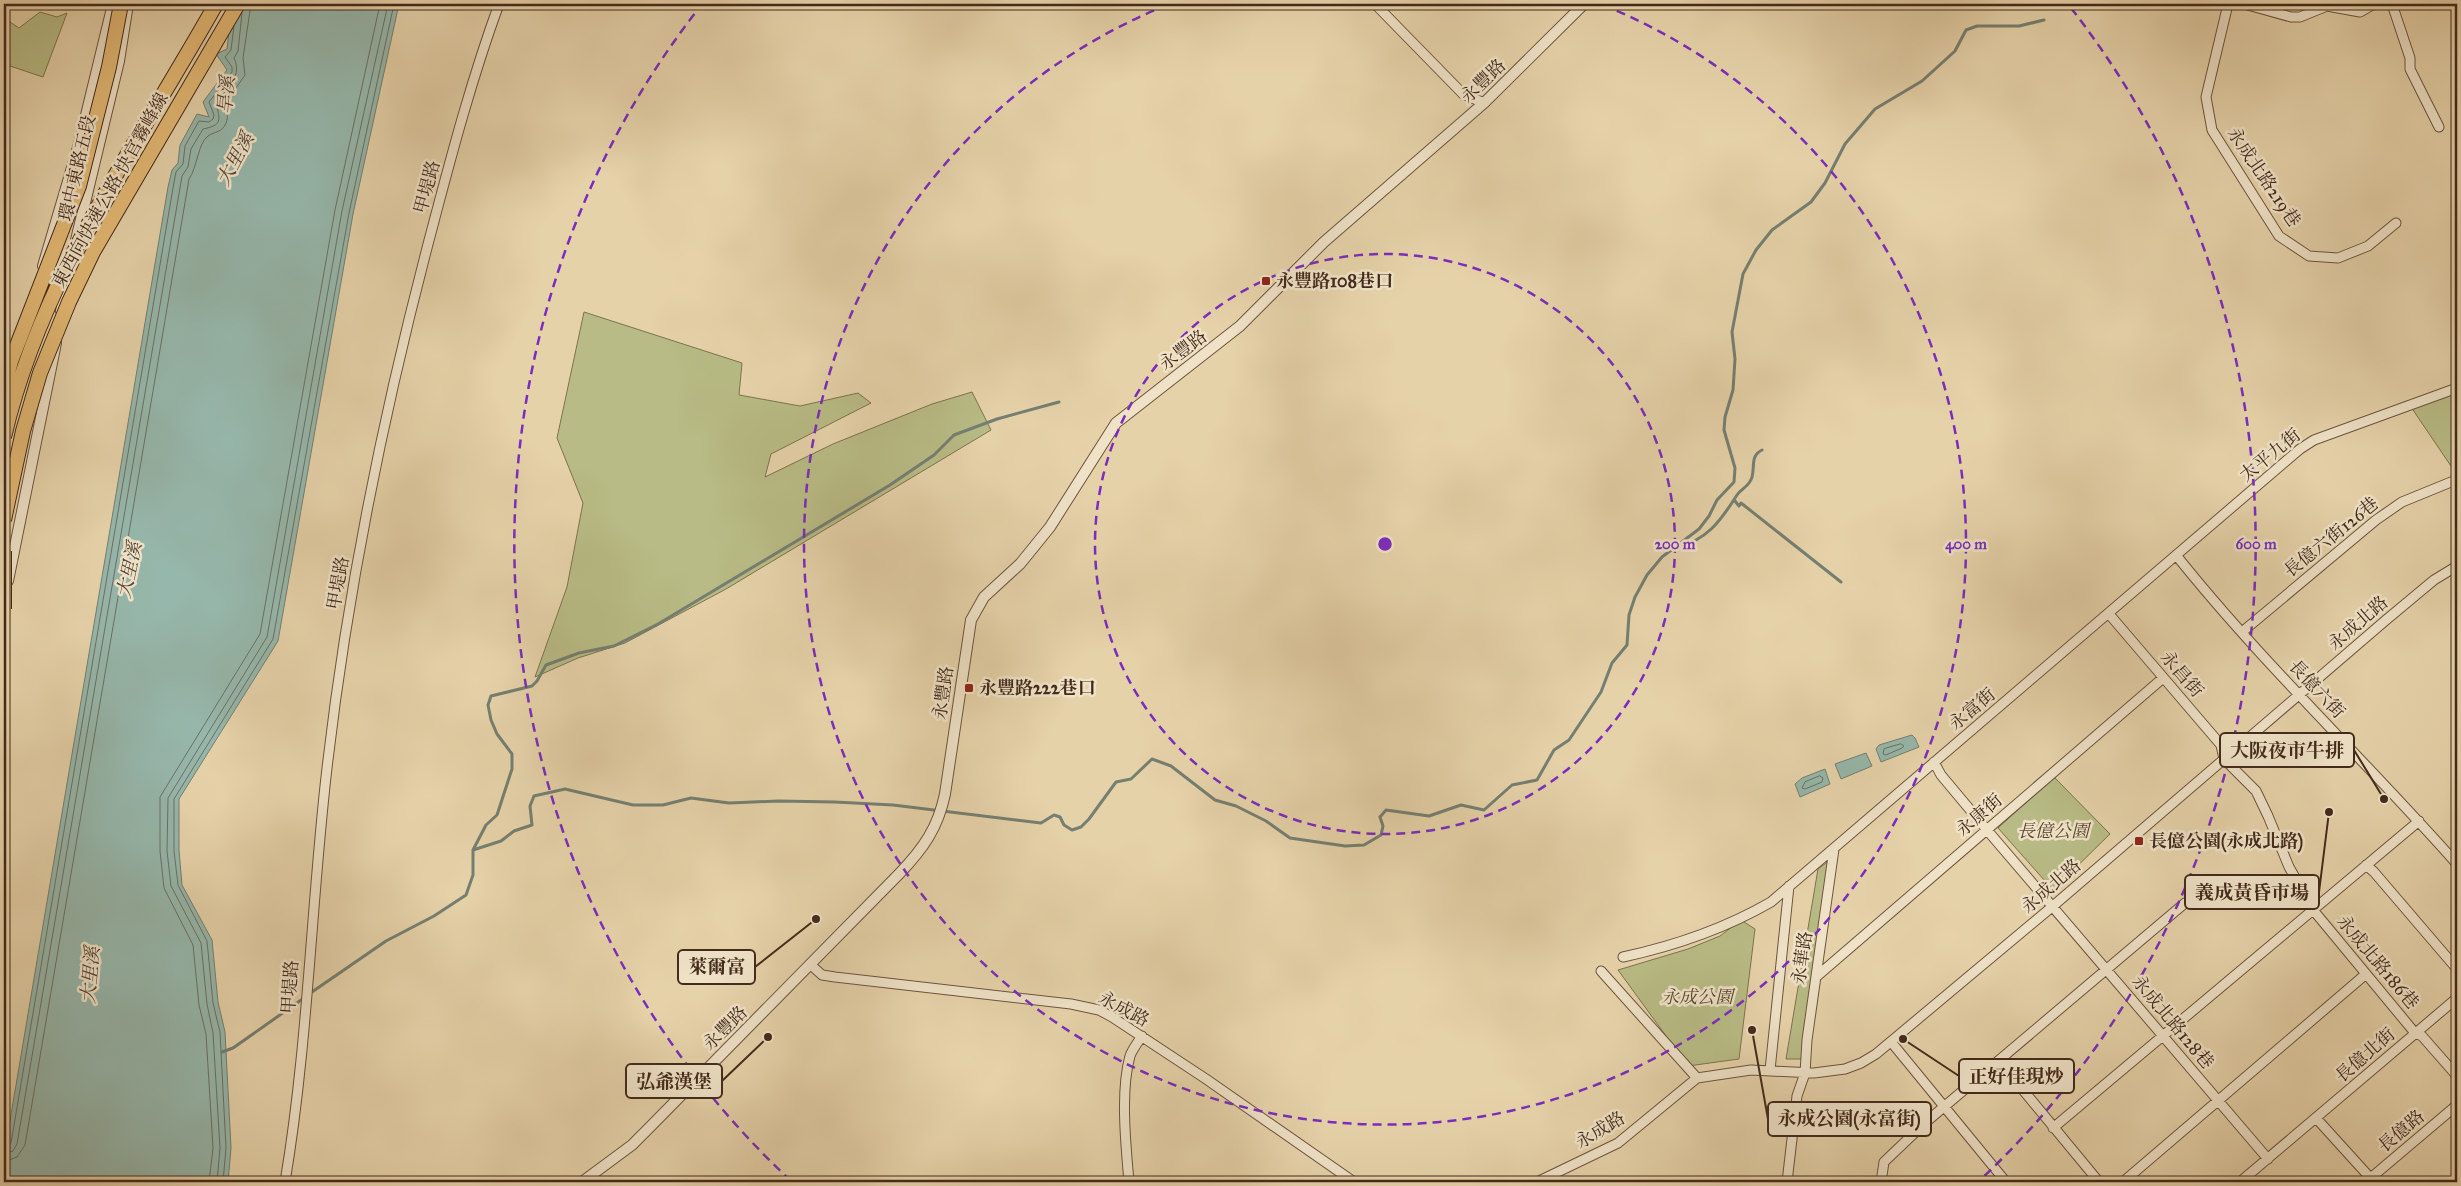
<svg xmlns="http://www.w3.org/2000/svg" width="2461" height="1186" viewBox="0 0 2461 1186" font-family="'IM FELL Great Primer','Noto Serif TC',serif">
<rect width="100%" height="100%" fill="#e6d2a9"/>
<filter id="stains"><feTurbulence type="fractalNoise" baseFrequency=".004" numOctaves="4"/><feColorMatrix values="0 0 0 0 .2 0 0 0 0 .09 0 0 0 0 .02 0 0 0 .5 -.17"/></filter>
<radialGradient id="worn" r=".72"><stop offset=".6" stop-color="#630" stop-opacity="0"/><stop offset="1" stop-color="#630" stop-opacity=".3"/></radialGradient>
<path fill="#b8bb85" stroke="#7e7250" d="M40 12 57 17 67 13 43 77 4 64V18L19 28Z
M584 312 742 363 739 395 800 406 858 393 871 403 771 454 765 477 833 444 932 404 972 392 991 430 726 589 625 643 578 658 535 677 567 587 583 503 557 438Z
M2457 389V475L2411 407Z
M2054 777 2110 834 2053 890 1998 828Z
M1830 860 1803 1059H1786L1818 869Z
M1741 920 1755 929 1739 1059 1688 1066 1618 970 1688 949 1720 936Z"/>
<path fill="#96b7ab" stroke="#757f72" d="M232 4H399L353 214 278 641 179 799V850L182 885 212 940 218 1002 225 1032 231 1148 228 1182H4V1156L168 187 172 170 178 163 180 145 197 114 209 117 203 102 227 70 216 54 227 49Z
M1912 735 1915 738 1919 747 1881 762 1876 749 1879 745Z
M1866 753 1872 766 1841 779 1835 764Z
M1825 769 1830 784 1800 797 1795 784 1802 778Z"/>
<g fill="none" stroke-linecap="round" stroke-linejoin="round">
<path stroke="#6c7064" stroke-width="1" d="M1901 744 1904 746 1902 748 1886 755 1883 754 1884 749Z
M1820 776 1823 778 1822 782 1805 789 1802 788 1805 782Z
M4 1148 8 1147 11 1143 173 188 176 172 183 164 185 146 199 121 209 122 213 119 214 115 209 102 232 72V67L225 57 231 50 234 26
M4 1154 13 1151 17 1144 182 176 188 167 191 149 203 129C223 125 220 120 216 103 226 88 243 77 234 58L238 51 242 13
M4 1162 17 1157 25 1145 189 179C197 168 198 143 208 136 215 131 222 133 226 123 229 116 226 110 225 104L245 75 243 58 251 4
M209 1182 213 1148 206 1034 199 1005 193 945 164 888 160 851V797L260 634 335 210 380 4
M217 1182 220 1148 213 1033 207 1004 201 943 171 886 167 851 168 798 267 637 342 211 388 4
M223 1182 226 1148 220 1032 213 1003 207 941 178 885 174 851V799L273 639 349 213 394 4"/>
<path stroke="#757f72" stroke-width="3" d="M1735 501 1739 506 1741 503 1841 582
M1674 549C1707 540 1720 522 1737 495 1742 488 1750 486 1752 477 1755 467 1750 456 1762 450
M473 850 501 841 514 831 532 825 530 806 534 796 565 789 633 805H663L691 798 729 803 778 801 835 802 893 805 1041 823 1054 815 1060 817 1064 825 1072 830 1081 827 1089 819 1116 782 1131 779 1152 759 1171 766 1215 800 1236 806 1266 821 1290 838 1345 846 1364 845 1381 835 1383 826 1380 817 1386 810 1429 816 1461 805 1484 810 1512 785 1537 780 1554 750 1569 740 1601 692 1612 663 1627 645 1629 615 1635 597 1647 575 1662 557 1699 529 1709 516 1717 500 1734 482 1735 468 1724 430 1725 417 1733 390 1735 359 1732 332 1743 274 1756 250 1772 230 1811 202 1825 183 1845 144 1875 109 1922 81 1955 51 1966 30 1977 26H2019L2044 20
M309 994 386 941 434 916 466 895 473 875V850L486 825 497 815 512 769V754L497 734 491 720 488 705 491 696 532 686 537 681 546 665 579 653 614 646 658 624 890 485 934 455 954 435 997 419 1059 402
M222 1052 233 1048 304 998"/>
<g stroke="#6c543f" stroke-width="11">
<path id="minor" d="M1375 4 1463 94 1484 103
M2228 4 2206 97 2212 130 2279 236 2309 256 2338 258 2368 246 2396 223
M2244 4 2291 17H2300L2327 6 2360 12 2374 4
M2392 4 2410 58V69L2439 127
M2176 555C2263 664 2365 760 2457 864
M2109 614 2221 745 2224 759 2256 791 2268 816 2289 867 2314 911 2415 1033 2422 1036 2457 1076
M2242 632 2376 520 2402 502 2451 482
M1934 762 1941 775 1987 830 2268 1159
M2366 865 2374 872 2457 969
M1623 957C1674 946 1726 928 1771 902L2300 449 2314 440 2457 388
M810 964 822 975 835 977 1071 1004 1099 1010 1112 1017 1206 1079 1354 1182
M1601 971 1697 1078
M1816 977 2163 678
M1892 1043 2006 1182
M1999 1061 2099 1182
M1770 1070 1789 886
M2316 1118 2374 1182
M2053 1128 2419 821
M285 1182C308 1045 311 906 327 768 348 586 385 406 432 229 452 153 472 78 499 4
M1129 1182C1126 1146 1120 1092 1130 1056 1132 1050 1138 1042 1142 1036
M1537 1182 1618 1143 1697 1078 1751 1070 1814 1073 1845 1069 1861 1063 1876 1054 2053 906 2386 620 2434 580 2457 566
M1787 1182 1797 1096 1805 1073 1807 1040 1834 849
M1881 1182 1884 1162 1926 1122 2185 903
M2123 1182 2366 974
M2240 1182 2457 998
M2366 1182 2457 1105"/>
</g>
<g stroke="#6c543f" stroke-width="12">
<path id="tertiary" d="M76 240 119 61 128 4
M43 266 79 144 113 4
M61 311 69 271
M13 382 22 348
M8 581 56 343
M582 1182 632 1145 649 1128 899 874C923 849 938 828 945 794L971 620 984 597 1020 564 1050 527 1116 423 1240 326 1324 242 1484 103 1584 4"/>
</g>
<use href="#minor" stroke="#efe2c7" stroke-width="9"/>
<use href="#tertiary" stroke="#efe2c7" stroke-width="10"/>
<g stroke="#432a1c" stroke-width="16" stroke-linecap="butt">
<path id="trunk-bridge" d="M4 388 11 361 79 186 109 67 121 4
M4 437C41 278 137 144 216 4
M4 520 23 431 40 373 69 302 93 252 238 4
M4 551V609"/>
</g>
<use href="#trunk-bridge" stroke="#e3b974" stroke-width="14"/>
</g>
<g fill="none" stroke="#7b2cbf" stroke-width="2.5" stroke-dasharray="9 6">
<circle cx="1385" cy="544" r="290"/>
<path d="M1603 5A581 581 0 1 1 1167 5"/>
<path d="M791 1181A871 871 0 0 1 699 8M2071 8A871 871 0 0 1 1979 1181"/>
</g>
<g fill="#8f2418" stroke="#efe2c7" stroke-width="2">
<rect x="1261" y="276" width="10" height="10" rx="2.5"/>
<rect x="964" y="683" width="10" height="10" rx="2.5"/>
<rect x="2134" y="836" width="10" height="10" rx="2.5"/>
</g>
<g text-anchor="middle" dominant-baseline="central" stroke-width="5" stroke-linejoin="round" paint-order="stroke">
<g font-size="18" fill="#432a1c" stroke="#efe2c7">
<text transform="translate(1483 81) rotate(-44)">永豐路</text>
<text transform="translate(77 168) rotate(-77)">環中東路五段</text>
<text transform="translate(2264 177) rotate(56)">永成北路219巷</text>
<text transform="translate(427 187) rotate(-75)">甲堤路</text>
<text transform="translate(110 190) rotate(-61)">東西向快速公路 快官霧峰線</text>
<text transform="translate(1183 350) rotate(-37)">永豐路</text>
<text transform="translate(2270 455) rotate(-39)">太平九街</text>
<text transform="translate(2331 537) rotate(-39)">長億六街126巷</text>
<text transform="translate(338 583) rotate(-80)">甲堤路</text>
<text transform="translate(2358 623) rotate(-41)">永成北路</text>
<text transform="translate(2182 674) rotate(49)">永昌街</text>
<text transform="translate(2317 689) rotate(47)">長億六街</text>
<text transform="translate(943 693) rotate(-82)">永豐路</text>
<text transform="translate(1972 709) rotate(-40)">永富街</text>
<text transform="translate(1979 815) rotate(-41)">永康街</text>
<text transform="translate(2051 886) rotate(-41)">永成北路</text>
<text transform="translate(1802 958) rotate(-82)">永華路</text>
<text transform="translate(2378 962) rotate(50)">永成北路186巷</text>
<text transform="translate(290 987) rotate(-86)">甲堤路</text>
<text transform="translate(1124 1009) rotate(28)">永成路</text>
<text transform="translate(2173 1022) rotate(50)">永成北路128巷</text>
<text transform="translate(725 1028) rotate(-45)">永豐路</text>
<text transform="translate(2365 1055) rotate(-41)">長億北街</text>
<text transform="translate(1600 1130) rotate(-31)">永成路</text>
<text transform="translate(2401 1131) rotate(-40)">長億路</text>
</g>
<g font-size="18" font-weight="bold" fill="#432a1c" stroke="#efe2c7" text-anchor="start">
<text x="1276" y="281">永豐路108巷口</text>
<text x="979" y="688">永豐路222巷口</text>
<text x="2149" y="841">長億公園(永成北路)</text>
</g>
<g font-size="18" font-style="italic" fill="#5a4731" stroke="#efe2c7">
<text x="2053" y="831">長億公園</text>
<text x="1697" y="997">永成公園</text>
</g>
<g font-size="19" font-style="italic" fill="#544639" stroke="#efe2c7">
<text transform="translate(226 95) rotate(-85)">旱溪</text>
<text transform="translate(235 159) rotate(-62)">大里溪</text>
<text transform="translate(129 570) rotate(-78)">大里溪</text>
<text transform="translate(90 975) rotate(-85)">大里溪</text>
</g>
</g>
<circle cx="1385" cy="544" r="8" fill="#7b2cbf" stroke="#efe2c7" stroke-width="2.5"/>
<g font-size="15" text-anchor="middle" font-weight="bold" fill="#7b2cbf" stroke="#efe2c7" stroke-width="5" stroke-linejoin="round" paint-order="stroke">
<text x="1675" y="549">200 m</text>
<text x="1966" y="549">400 m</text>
<text x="2256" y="549">600 m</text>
</g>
<path fill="none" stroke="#432a1c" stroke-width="2" d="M2384 799L2354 750M2329 812L2319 892M816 919L755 967M1903 1039L1959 1076M768 1037L722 1081M1752 1030L1768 1119"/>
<g fill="#432a1c" stroke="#efe2c7" stroke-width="2">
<circle cx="2384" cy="799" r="5"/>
<circle cx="2329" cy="812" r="5"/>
<circle cx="816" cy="919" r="5"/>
<circle cx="1903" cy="1039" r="5"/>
<circle cx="768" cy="1037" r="5"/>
<circle cx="1752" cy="1030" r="5"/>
</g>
<g fill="#efe2c7" stroke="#432a1c" stroke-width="2">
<rect x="2220" y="733" width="134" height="34" rx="5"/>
<rect x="2185" y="875" width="134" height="34" rx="5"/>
<rect x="678" y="950" width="77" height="34" rx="5"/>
<rect x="1959" y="1059" width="115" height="34" rx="5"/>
<rect x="626" y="1064" width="96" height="34" rx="5"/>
<rect x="1768" y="1102" width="163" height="34" rx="5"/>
</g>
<g font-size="19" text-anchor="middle" font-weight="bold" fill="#432a1c">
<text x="2287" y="757">大阪夜市牛排</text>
<text x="2252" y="899">義成黃昏市場</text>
<text x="717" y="973">萊爾富</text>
<text x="2016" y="1083">正好佳現炒</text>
<text x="674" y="1088">弘爺漢堡</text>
<text x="1849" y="1125">永成公園(永富街)</text>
</g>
<rect width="2461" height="1186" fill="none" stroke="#e6d2a9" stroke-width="20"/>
<rect x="5" y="5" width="2451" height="1176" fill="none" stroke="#432a1c" stroke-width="2.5"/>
<rect x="10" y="10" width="2441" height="1166" fill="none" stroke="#432a1c"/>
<rect width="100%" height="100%" filter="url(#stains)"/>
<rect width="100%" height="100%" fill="url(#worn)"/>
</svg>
